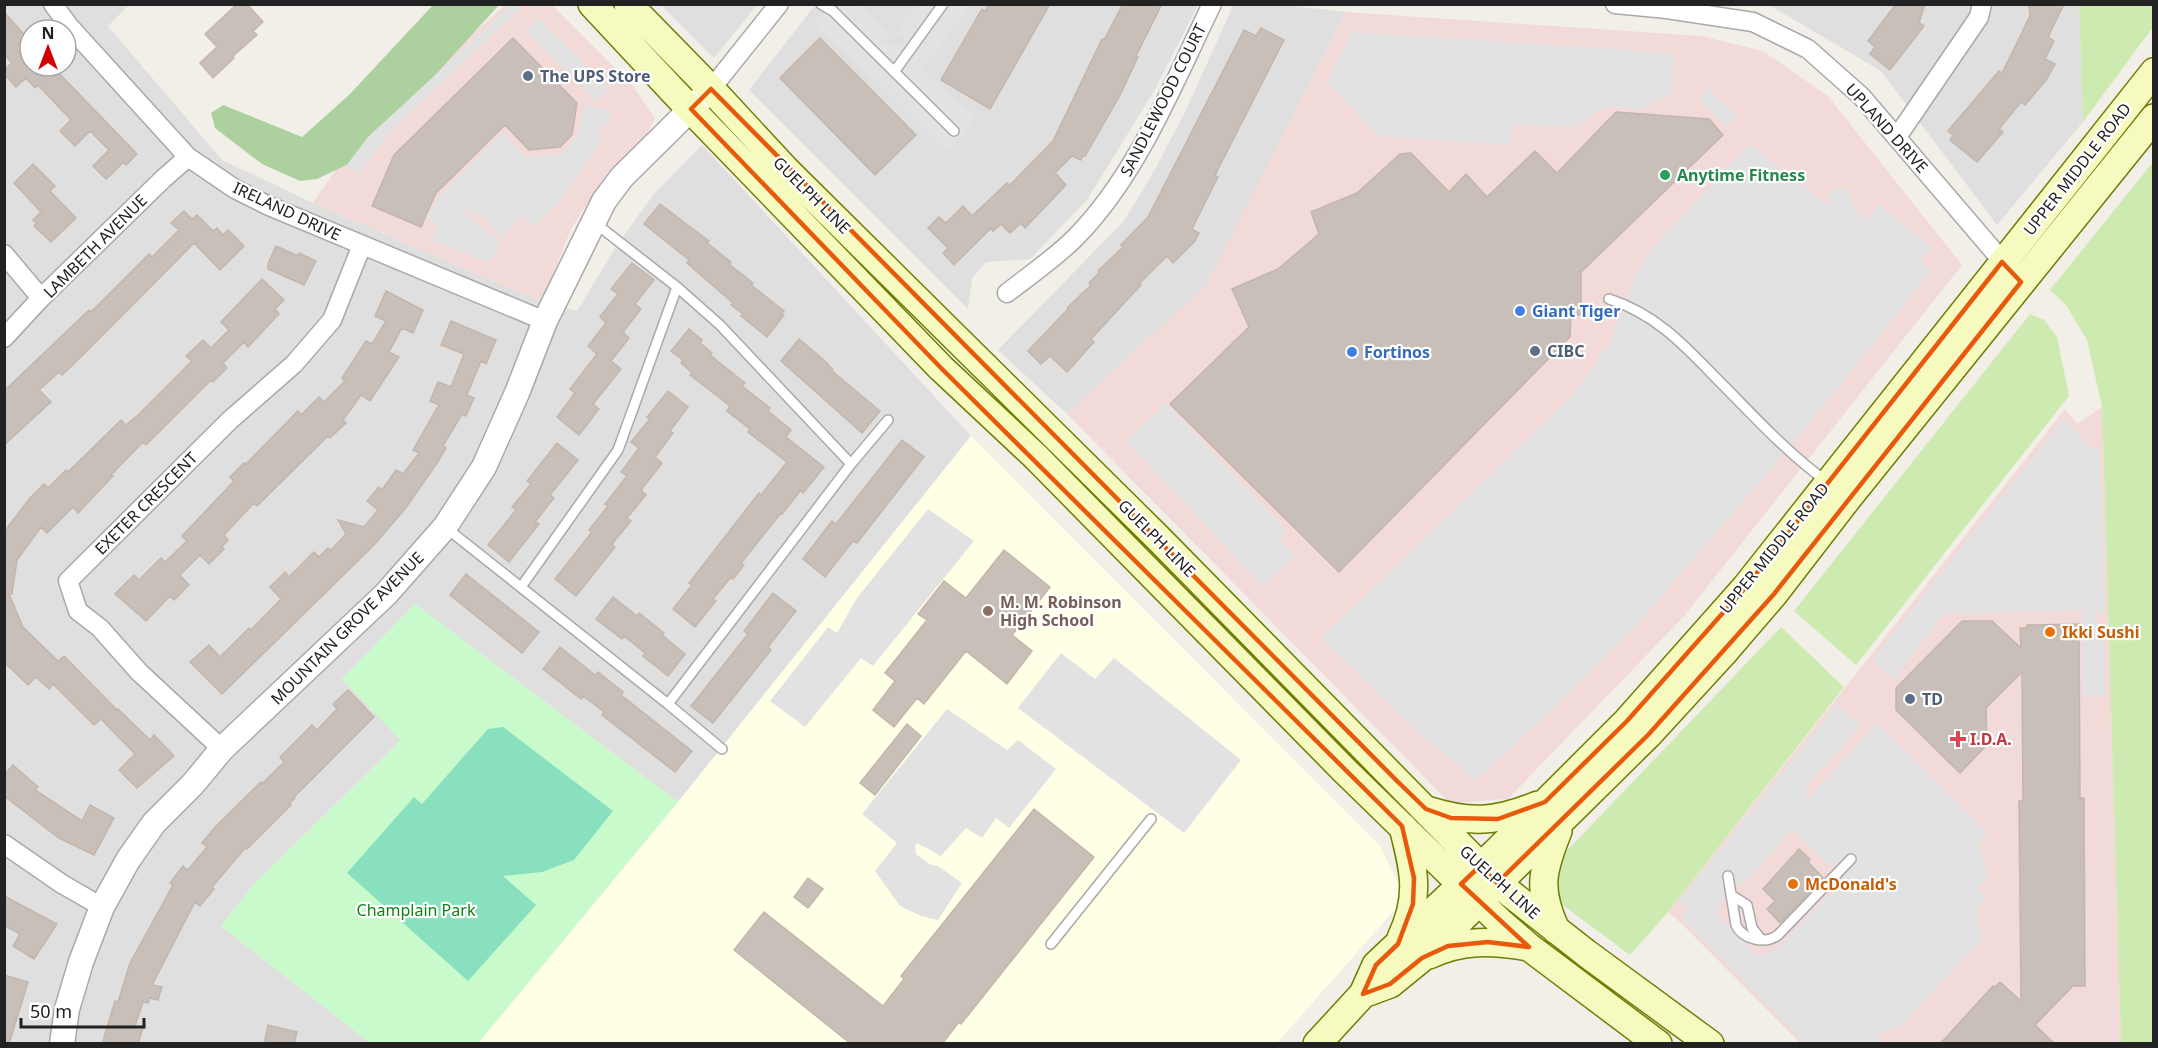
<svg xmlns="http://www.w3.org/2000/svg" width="2158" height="1048" viewBox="0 0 2158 1048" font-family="'Noto Sans',sans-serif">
<rect width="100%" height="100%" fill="#f2efe9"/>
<path fill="#e0dfdf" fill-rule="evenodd" d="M1238 4H1278L1346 12 1206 285 1067 414 998 350 1124 221 1153 173 1185 112 1233 6Z
M5 5H129L108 26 222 160 313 203 542 302 577 311 617 245 654 194 702 145 971 436 678 802 415 604 342 679 401 740 254 884 221 926 370 1043 5 1044ZM30 30H66V66H30Z
M661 5H757L714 58Z
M815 5H1198L1154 91 1087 200 1030 259 986 262 972 278 968 309 749 90Z
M1769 5H2079L2083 122 1997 225 1881 71Z"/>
<path fill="#f2dad9" d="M505 5H552L632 85 655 118 646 135 605 176 571 229 542 302 313 203 368 123 457 48Z
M1346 12 1701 36 1763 51 1828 96 1962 265 1685 615 1508 799 1450 803 1067 414 1206 285Z
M2102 407 2121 1043H1800L1682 924 1668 912 2065 409 2077 424Z"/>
<path fill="#ffffe5" d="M971 436 1380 846 1399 885 1397 907 1277 1043 478 1044 678 802Z"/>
<path fill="#cdebb0" d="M2079 5H2154L2153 27 2083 122Z
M2153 162 2154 1043 2121 1044 2102 407 2087 340 2066 305 2050 290Z
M2030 314 2044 320 2057 337 2069 396 1856 665 1794 611Z
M1781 627 1844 687 1668 912 1630 955 1560 903 1555 886 1559 859Z"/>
<path fill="#add19e" d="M433 5H499L359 159 317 179 300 181 262 164 215 128 211 113 223 105 302 137 349 95Z"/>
<path fill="#c8facc" d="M415 604 678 802 478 1043H370L221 926 254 884 401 741 342 679Z"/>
<path fill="#88e0be" d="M503 727 613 811 574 860 542 872 503 876 536 905 468 981 347 873 414 797 422 804 488 729Z"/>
<path fill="#e2e2e2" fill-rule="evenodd" d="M511 5H520L522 7 391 131 360 173 346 166 368 137Z
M831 5H860L890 35 880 44 894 46 902 43 905 39 896 33 917 5H970L922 69 976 118 949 151 813 23Z
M538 18 610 89 597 102 526 31Z
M1352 32 1674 53 1672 94 1640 110 1608 106 1575 127 1511 125 1510 145 1378 136 1327 82Z
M1708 88 1737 116 1727 127 1698 99Z
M585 105 611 111 609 125H603L599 136 603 139 559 202 533 227 521 215 502 238 480 214 476 217 465 208V213L500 242 490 263 432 240 437 224 426 218 439 197 503 132 526 158 563 153 577 137Z
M1750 144 1828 206V191L1849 188 1853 207 1868 220 1879 204 1931 247 1920 261 1931 270 1857 365 1768 473 1634 628 1535 726 1476 780 1414 729 1321 638 1573 395 1610 343 1636 274 1652 248Z
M1166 403 1287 531 1279 539 1295 555 1263 586 1126 441Z
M2065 417 2089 448 2100 450 2105 613H2096V630L2104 631 2106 696H2083L2082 610 1943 614 1894 679 1872 660Z
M928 509 974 541 873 666 861 658 805 727 770 701 828 627 837 633 857 598Z
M1061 653 1095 679 1114 658 1241 760 1184 833 1018 708Z
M1837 705 1861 725 1806 787 1807 801 1876 723 1988 833 1979 845 1988 877 1977 887 1986 899 1977 909 1982 939 1901 1026 1875 1035 1882 1043H1804L1681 918 1689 908 1679 901ZM1791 830 1829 866 1835 861 1845 879 1775 950 1758 957 1716 914 1726 895 1751 876Z
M947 709 1007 750 1018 740 1056 769 1009 828 996 818 982 838 966 828 941 856 917 843 915 847 916 854 931 865 938 866 962 883 938 920 921 916 900 906 875 871 897 843 862 814Z"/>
<path fill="#c7bfb8" stroke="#c4b6ab" stroke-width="1.5" d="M237 4H247L263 22 253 31 257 35 233 56 234 58 213 78 200 63 217 47 205 34Z
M989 4H1050L990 109 941 80 982 9 985 11Z
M1123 4H1162L1136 56 1138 57 1119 97 1085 156H1083L1081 160 1072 156 1055 173 1066 185 1025 228 1021 223 1010 233 1001 224 993 231 991 228 954 265 943 253 948 248 928 228 939 217 946 223 963 206 972 216 1007 183 1010 185 1053 141 1102 39 1104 40Z
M1896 4H1925L1919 23 1924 26 1890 70 1870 54 1875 47 1868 41Z
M2029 4H2064L2048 37 2054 41 2045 59 2055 64 2046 80 2025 105 2021 102 1999 129 2003 132 1977 162 1950 140 1953 135 1948 131 1999 71 2002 73 2030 16Z
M4 12 30 41V66H52L137 154 126 165 124 162 106 179 93 166 109 150 90 131 75 146 60 131 71 120 38 85 35 88 26 78 16 87 4 74V70L12 63 4 54Z
M1261 28 1284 40 1215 175 1218 177 1192 229 1199 233 1195 241 1173 263 1167 256 1139 284 1141 285 1091 339 1094 342 1067 372 1050 356 1041 364 1028 351 1068 309 1067 308 1091 285 1089 283 1099 273 1098 271 1123 247 1121 245 1148 217 1244 30 1256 36Z
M513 38 577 103 572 135 560 147 529 150 505 125 436 193 421 227 372 206 394 155Z
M820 38 916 135 875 175 780 78Z
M1616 112 1709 119 1723 135 1581 272V315H1571L1570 337 1339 572 1170 404 1249 327 1232 289 1278 269 1319 234 1311 212 1357 193 1400 154 1411 153 1449 192 1466 174 1487 197 1535 151 1557 173Z
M33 164 55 186 50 191 76 218 51 242 34 226 37 223 33 220 41 212 14 183Z
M660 204 709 241 707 243 731 262 729 264 753 283 751 285 784 311 781 313 784 315 767 337 741 316 743 314 731 305 733 303 687 263 689 260 644 224Z
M184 211 192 219 197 215 213 231 217 228 223 235 228 230 244 246 220 270 194 243 86 352 62 375 59 372 39 390 51 402 4 445V391L89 310 91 312 149 254 152 257 179 230 171 223Z
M276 246 298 256 299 253 316 261 304 285 268 269V264Z
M632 263 654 280 635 304 641 309 623 332 629 338 611 361 621 369 593 404 599 409 579 435 557 417 575 393 570 389 597 354 588 346 606 323 600 317 618 294 611 289Z
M262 279 284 300 275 309 279 314 248 347 244 342 223 363 227 368 213 382 211 380 146 445 143 442 111 475 113 476 78 513 73 507 47 533 41 527 17 560 12 594H9L23 627 58 661 64 656 117 710 118 709 150 740 154 735 174 756 137 788 119 770 135 754 101 719 94 725 53 684 49 689 36 677 28 685 4 662V532L30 498 44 484 48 488 66 470 68 472 121 420 126 425 137 416 192 361 186 356 203 340 211 348 229 330 221 322Z
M386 291 423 310 413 333 402 328 389 352 399 357 370 401 361 395 343 420 346 423 330 438 328 436 257 506 254 503 224 535 228 540 222 547 224 549 209 564 200 555 180 575 189 585 174 600 170 596 146 621 115 594 134 575 139 580 161 558 165 562 187 541 182 536 234 481 230 477 244 463 246 464 298 411 301 415 319 397 324 402 345 381 342 378 366 341 372 344 386 321 375 316Z
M451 321 496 340 486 364 481 361 467 395 474 398 466 416 462 414 443 446 446 448 437 463 405 509 373 546 222 694 190 662 209 645 220 657 249 628 251 630 281 599 270 587 285 572 289 577 314 552 319 557 328 548 331 550 346 534 338 520 364 527 378 510 367 501 379 487 382 490 396 470 403 474 419 453 413 450 439 405 430 401 438 382 451 387 464 354 441 345Z
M689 329 702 340 700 343 712 353 710 355 745 383 742 386 770 408 768 411 791 430 786 437 824 467 803 493 801 490 782 514 781 513 741 563 744 565 733 579 731 577 713 599 716 601 695 627 673 609 692 585 689 583 759 493 761 495 787 462 748 432 750 429 727 411 730 406 690 375 692 373 681 363 683 360 671 351Z
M799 339 824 360 833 370 832 371 880 411 862 433 781 361Z
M668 391 688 407 670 431 673 433 655 457 662 463 641 490 646 495 627 518 631 521 612 544 615 547 576 596 555 579 592 532 589 530 608 506 605 504 627 476 621 472 639 448 631 442 650 419 647 417Z
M902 440 924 457 857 543 853 541 825 577 803 559 832 521 836 524Z
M557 443 578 460 550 495 554 498 535 522 539 524 509 562 488 545 516 510 512 507 531 484 527 481Z
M1004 550 1050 587 1012 635 1032 651 1007 684 966 651 924 704 917 698 894 727 873 710 895 681 885 673 927 620 918 614 944 581 966 598Z
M466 574 539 632 522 653 450 595Z
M773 593 796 611 768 647 771 650 713 723 691 706 748 634 744 631Z
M613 597 637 616 639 613 664 633 662 635 685 654 668 676 643 656 645 653 624 636 622 639 596 619Z
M1962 621H1992L2021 648 2020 628H2027V625L2079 624 2080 798H2084L2085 986H2073L2035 1025 2055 1044H1940L1993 986 1995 987 2000 982 2021 1001 2019 801H2023L2022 672 1986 708 1987 745 1960 773 1896 710V688Z
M560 647 595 675 598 672 623 692 621 695 692 751 675 772 602 715 604 712 583 696 581 699 543 669Z
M348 690 374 717 294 797 295 798 290 803 291 805 247 849 246 847 212 887 214 889 200 906 195 902 152 985 162 987 158 1000 150 998 148 1003 143 1002 135 1026 143 1028 138 1044H102L115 1001 118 1002 130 963 173 885 170 883 183 866 188 870 207 847 202 843 216 826 261 782 263 783 284 762 280 757 312 725 317 730 337 709 333 704Z
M907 724 921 736 875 795 860 783Z
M13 765 38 787 35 790 82 821 90 805 114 818 94 855 59 838 4 796V775Z
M1034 809 1094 857 961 1024 959 1022 942 1044H851L734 950 764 912 883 1006 904 979 901 976Z
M1799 849 1810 859 1808 862 1823 878 1780 923 1767 909 1775 901 1763 889Z
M808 878 823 889 808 908 794 897Z
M4 896 57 924 34 959 13 946 20 934 4 925Z
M4 975 28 982 9 1044H4Z
M268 1025 297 1032 294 1044H264Z"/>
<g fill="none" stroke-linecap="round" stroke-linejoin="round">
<g stroke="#a9a9a9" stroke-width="12">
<path id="service" d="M821 4 833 11 954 131
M894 72 943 4
M595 223 677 287 720 325 851 464
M1609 299C1656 314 1685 346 1718 380 1753 415 1786 452 1826 481
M445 527 668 704 722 749
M521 587 618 450 677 287
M668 704 851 464 888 420
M1728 876 1736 925C1742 939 1765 945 1778 935L1851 859
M1731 895 1747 905 1752 928 1760 938
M1051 944 1151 819"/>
</g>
<g stroke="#a9a9a9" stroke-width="21">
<path id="minor" d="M53 4 69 26 188 157 235 189 269 206 545 321
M1615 4 1667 9 1753 22 1808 49 1862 97 2009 269
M711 89 779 4
M1897 137 1979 17 1982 4
M4 254 41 298
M1007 293C1030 275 1055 258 1075 238 1137 176 1174 82 1212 4
M4 338 41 298 163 179 188 157
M222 749 139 672 100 628 78 611 68 581 230 420 294 364 332 320 362 245
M4 844 62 884 102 907"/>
</g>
<g stroke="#a9a9a9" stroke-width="27">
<path id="tertiary" d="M62 1044 67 1009 81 962 102 907 128 860 154 823 193 784 222 749 386 594 445 527 484 467 517 393 545 321 604 201 622 177 711 89"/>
</g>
<g stroke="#707d05" stroke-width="30">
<path id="secondary" d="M592 4 674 92 941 368 1035 456 1344 770 1500 922 1529 947 1658 1044
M628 4 711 89 786 170 1158 538 1497 883 1586 953 1710 1044
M1427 810C1471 824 1496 822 1538 805
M1556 930C1537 889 1542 871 1558 831
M1401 938C1421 896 1414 870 1403 827
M1429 955C1463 939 1492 941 1529 947
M1363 994 1390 984 1422 958 1648 735 1726 650 1774 594 1848 498 2154 118
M1317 1044 1363 994 1376 965 1495 853 1627 721 1745 588 2154 72"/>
</g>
<use href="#service" stroke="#fff" stroke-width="9"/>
<use href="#minor" stroke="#fff" stroke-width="18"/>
<use href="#tertiary" stroke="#fff" stroke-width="24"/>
<use href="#secondary" stroke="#f7fabf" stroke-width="27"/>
</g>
<path fill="none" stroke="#e8590c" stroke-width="4.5" stroke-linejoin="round" d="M711 89 1397 781 1426 809 1451 818 1498 819 1545 802 1627 721 1745 588 2002 262 2021 282 1774 594 1648 735 1497 883 1480 866 1461 884 1529 947 1488 942 1448 946 1422 958 1390 984 1363 994 1376 965 1398 944 1413 904 1414 878 1402 826 941 368 691 109Z"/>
<g fill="#5c6f8a" stroke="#fff" stroke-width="2">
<circle cx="528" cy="76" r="6"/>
<circle cx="1535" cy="351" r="6"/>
<circle cx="1910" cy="699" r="6"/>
</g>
<circle fill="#2e9e5b" stroke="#fff" stroke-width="2" cx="1665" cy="175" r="6"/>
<g fill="#3f7fe0" stroke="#fff" stroke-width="2">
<circle cx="1520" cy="311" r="6"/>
<circle cx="1352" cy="352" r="6"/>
</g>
<circle fill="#8d6e63" stroke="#fff" stroke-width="2" cx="988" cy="611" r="6"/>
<g fill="#e8710a" stroke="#fff" stroke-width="2">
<circle cx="2050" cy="632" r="6"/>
<circle cx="1793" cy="884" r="6"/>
</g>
<path fill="#e0444e" stroke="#fff" stroke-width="2" d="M1955 730h6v6h6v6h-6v6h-6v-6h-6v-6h6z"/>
<g text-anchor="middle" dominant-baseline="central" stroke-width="4.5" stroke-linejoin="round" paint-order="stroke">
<g font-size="16" font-weight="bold" fill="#4e5e75" stroke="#fff" text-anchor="start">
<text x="540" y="76">The UPS Store</text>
<text x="1547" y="351">CIBC</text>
<text x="1922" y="699">TD</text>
</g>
<g font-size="16" fill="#222" stroke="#fff">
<text transform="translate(1163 100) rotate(-63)">SANDLEWOOD COURT</text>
<text transform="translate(1887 128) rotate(48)">UPLAND DRIVE</text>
<text transform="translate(2077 169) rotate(-52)">UPPER MIDDLE ROAD</text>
<text transform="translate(812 195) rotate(45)">GUELPH LINE</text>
<text transform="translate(287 211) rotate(25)">IRELAND DRIVE</text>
<text transform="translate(95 246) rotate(-45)">LAMBETH AVENUE</text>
<text transform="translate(146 503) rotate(-45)">EXETER CRESCENT</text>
<text transform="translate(1157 538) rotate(45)">GUELPH LINE</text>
<text transform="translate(1774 548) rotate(-51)">UPPER MIDDLE ROAD</text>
<text transform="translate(347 628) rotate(-45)">MOUNTAIN GROVE AVENUE</text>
<text transform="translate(1500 882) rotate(42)">GUELPH LINE</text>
</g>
<g font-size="16" font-weight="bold" fill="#27864d" stroke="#fff" text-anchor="start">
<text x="1677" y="175">Anytime Fitness</text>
</g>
<g font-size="16" font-weight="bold" fill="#366cbe" stroke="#fff" text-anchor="start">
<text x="1532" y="311">Giant Tiger</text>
<text x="1364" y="352">Fortinos</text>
</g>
<g font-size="16" font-weight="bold" fill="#785e54" stroke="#fff" text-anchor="start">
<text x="1000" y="602">M. M. Robinson<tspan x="1000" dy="18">High School</tspan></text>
</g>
<g font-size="16" font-weight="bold" fill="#c56008" stroke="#fff" text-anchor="start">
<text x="2062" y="632">Ikki Sushi</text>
<text x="1805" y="884">McDonald's</text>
</g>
<g font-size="16" font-weight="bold" fill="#be3a42" stroke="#fff" text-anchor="start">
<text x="1970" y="739">I.D.A.</text>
</g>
<g font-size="16" fill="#0c8416" stroke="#fff">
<text x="416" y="910">Champlain Park</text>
</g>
</g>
<rect width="2158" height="1048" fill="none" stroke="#222222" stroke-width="12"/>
<g transform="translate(48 48)"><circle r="28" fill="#ffffff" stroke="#a7a7a7" stroke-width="1.5"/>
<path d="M0-4.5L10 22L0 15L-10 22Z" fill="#d40000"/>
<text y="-9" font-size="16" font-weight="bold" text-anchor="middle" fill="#222222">N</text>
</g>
<path d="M21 1018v9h123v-9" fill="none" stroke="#222222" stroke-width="3"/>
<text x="30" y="1018" font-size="18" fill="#222222" stroke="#ffffff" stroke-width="4.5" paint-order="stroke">50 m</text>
</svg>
